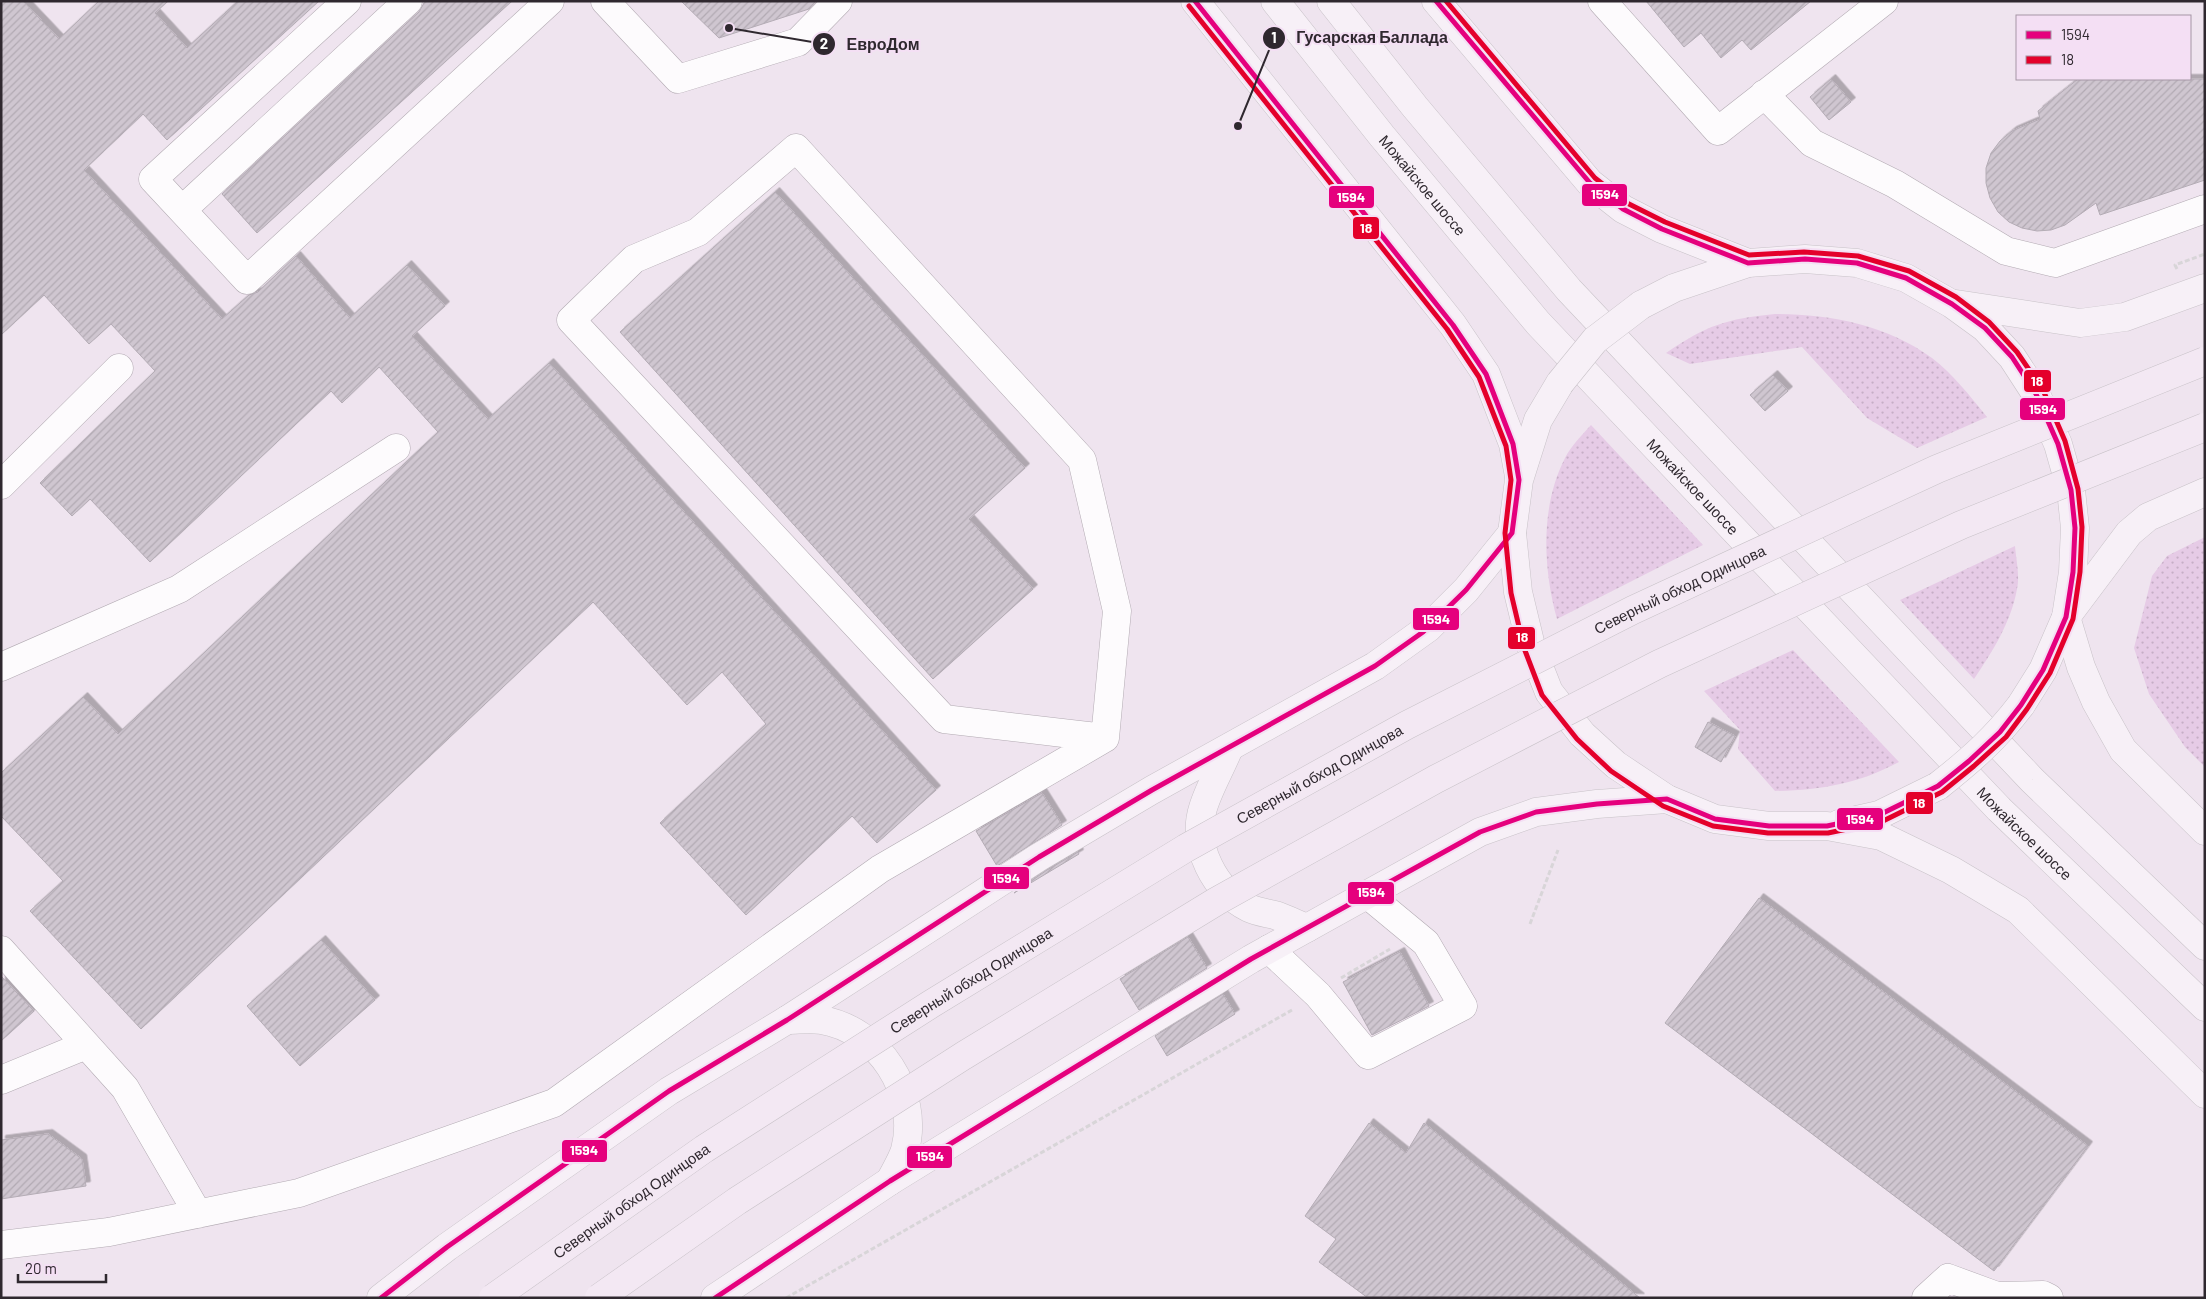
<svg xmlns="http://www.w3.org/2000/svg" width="2206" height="1299" viewBox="0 0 2206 1299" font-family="Barlow,sans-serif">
<defs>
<pattern id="grass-dots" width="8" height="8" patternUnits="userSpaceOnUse" patternTransform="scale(1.25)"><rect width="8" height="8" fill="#e6cbe6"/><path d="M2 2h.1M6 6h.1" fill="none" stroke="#c6aec6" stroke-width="1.8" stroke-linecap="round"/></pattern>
<pattern id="building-hatch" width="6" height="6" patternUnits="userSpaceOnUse" patternTransform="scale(1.25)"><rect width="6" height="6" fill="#cfc6d0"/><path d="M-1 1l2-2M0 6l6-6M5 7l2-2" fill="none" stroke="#b2aab3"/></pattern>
<filter id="shadow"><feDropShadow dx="4.5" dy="-4.5" stdDeviation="0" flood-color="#0004"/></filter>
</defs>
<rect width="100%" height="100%" fill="#efe4ef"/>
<path fill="url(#grass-dots)" d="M1775 314C1830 314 1887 325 1932 358 1953 374 1970 396 1987 417L1917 448 1867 418 1802 347 1690 364 1666 353C1707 325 1726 319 1775 314Z
M1591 425 1703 545 1557 619C1543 568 1540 507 1565 458 1571 446 1582 435 1591 425Z
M2205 537V767L2185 747 2149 694 2134 648 2152 576 2167 556Z
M2015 546C2016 559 2020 576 2017 589 2011 622 1993 651 1974 679L1900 600Z
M1793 650 1899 762C1858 784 1821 790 1775 791L1738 749 1740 730 1704 691Z"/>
<path fill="url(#building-hatch)" stroke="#b4acb5" filter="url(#shadow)" d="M1 1H23L59 39 99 1H168L155 13 187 48 238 1H319L167 140 143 114 84 170 222 319 249 295 258 292 296 256 350 318 407 265 445 306 412 336 488 419 549 363 936 790 877 843 852 816 746 915 660 823 766 724 722 672 687 705 593 602 141 1029 30 911 63 881 1 816V773L83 697 118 734 438 432 379 367 342 403 331 391 150 562 90 499 72 516 40 483 155 371 111 324 89 344 44 295 1 335Z
M425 1H512L257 233 222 194 419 12Z
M681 1H816L809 9 719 38Z
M1646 1H1811L1751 50 1742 40 1721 58 1701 33 1684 47Z
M1831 79 1851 102 1829 120 1810 97Z
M2078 79H2205V180L2100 215 2096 203 2065 225 2051 230 2037 231 2022 228 2009 222 1998 212 1990 198 1986 183V168L1991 153 2000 141 2012 131 2040 119 2038 111Z
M775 192 1025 468 969 519 1033 589 933 679 620 332Z
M1773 375 1788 391 1765 411 1750 395Z
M1708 722 1735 736 1721 762 1695 747Z
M1042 793 1062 825 997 866 976 831Z
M1078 852 1079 854 1014 893 1047 870Z
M1759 898 2088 1146 1994 1271 1665 1023Z
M1188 937 1207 968 1139 1010 1120 979Z
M321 940 375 1000 300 1066 247 1006Z
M1400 952 1429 1006 1372 1035 1343 982Z
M1 976 34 1011 1 1041Z
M1223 994 1235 1014 1167 1056 1155 1036Z
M1369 1123 1406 1153 1424 1123 1640 1298H1368L1319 1262 1336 1239 1305 1216Z
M48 1134 82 1159 86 1186 1 1199V1140Z"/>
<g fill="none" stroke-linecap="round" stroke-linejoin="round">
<g stroke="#b2aab2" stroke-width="29">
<path id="minor" d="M347 1 153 179 247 280 550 1
M605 1 678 79 798 42 838 1
M1602 1 1718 131 1884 1
M1764 94 1812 143 1895 184 2006 251 2055 263 2205 209
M796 148 1082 460 1117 611 1105 738 944 719 571 320 634 259 698 232Z
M182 210 408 1
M1 485 119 368
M1 667 179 589 396 448
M1269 949 1318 995 1368 1055 1463 1006 1426 943 1368 895
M1 950 125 1088 198 1214
M1 1080 86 1045
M1 1245 109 1232 299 1193 554 1103 880 869 1105 738
M1926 1298 1948 1278 1997 1296 2043 1295 2049 1298"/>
</g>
<g stroke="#c8c2c8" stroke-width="29">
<g id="major">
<path d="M1195 1 1453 325 1486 374 1513 444 1519 476"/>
<path id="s1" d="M1275 1 1382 136 1538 323 1999 809 2205 1007"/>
<path d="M1331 1 1415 107 1569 290 2032 780 2205 946"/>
<path d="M1436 1 1590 183 1623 209 1662 229 1748 263"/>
<path d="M1956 304 2080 323 2125 317 2205 288"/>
<path d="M1641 305 1674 288 1748 263 1805 259 1857 263 1906 278 1952 304 1985 328 2012 357 2036 394 2058 444 2071 490 2075 528 2073 572 2066 617 2081 667 2096 702 2123 750 2205 831"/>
<path d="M1560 383 1538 420 1519 480 1512 533 1518 592 1531 646 1549 692 1582 734 1616 765 1667 799 1715 819 1769 826H1827L1881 836 1951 870 2018 910 2205 1094"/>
<path d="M2021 705 2043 670 2066 617 2129 533 2148 517 2205 492"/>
<path d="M1229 748C1221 768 1209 788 1203 808 1191 846 1215 891 1249 908 1257 912 1267 913 1275 915 1286 919 1297 924 1307 928"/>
<path d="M1839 824 1879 815 1938 786"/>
<path d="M787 1020C798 1020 811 1018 821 1020 879 1029 920 1093 905 1150 902 1160 895 1171 890 1181"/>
<path d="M381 1298 447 1247 669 1091 787 1020 1039 857 1152 790 1375 666 1428 628 1466 590 1512 533"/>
<path d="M715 1298 890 1181 1251 959 1480 832 1536 812 1597 804 1667 799"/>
</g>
</g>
<path stroke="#d8d5d8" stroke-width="3" stroke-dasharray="5 2.5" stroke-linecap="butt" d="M2177 269 2175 265 2205 254
M1530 924 1558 850
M1341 978 1390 949
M786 1298 1292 1010"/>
<use href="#minor" stroke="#fdfbfd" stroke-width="28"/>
<use href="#major" stroke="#f7f0f7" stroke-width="28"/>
<g stroke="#c8c2c8" stroke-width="29" stroke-linecap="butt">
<path id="major-bridge" d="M1560 383 1595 340 1641 305
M1938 786C1971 760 1996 738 2021 705"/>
</g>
<g stroke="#c8c2c8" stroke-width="29" stroke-linecap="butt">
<g id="highway-bridge">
<path id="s2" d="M493 1298 704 1149 931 1004 1186 848 1407 725 1633 610 1937 469 2205 361"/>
<path d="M599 1298 737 1201 963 1056 1217 901 1436 779 1659 664 1961 525 2205 427"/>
</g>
</g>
<use href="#major-bridge" stroke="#f7f0f7" stroke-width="28"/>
<use href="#highway-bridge" stroke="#f3e8f3" stroke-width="28"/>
<g stroke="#f4dff4" stroke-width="9">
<path id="bus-1" d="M381 1298 447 1247 669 1091 787 1020 1039 857 1152 790 1375 666 1423 632 1466 590 1512 533 1519 480 1513 444 1486 374 1453 325 1195 1
M715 1298 890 1181 1251 959 1480 832 1536 812 1597 804 1667 799 1715 819 1769 826H1827L1879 815 1938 786 1969 761 2000 732 2021 705 2043 670 2066 617 2073 572 2075 528 2071 490 2058 444 2036 394 2012 357 1985 328 1952 304 1906 278 1857 263 1805 259 1748 263 1662 229 1623 209 1590 183 1436 1"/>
</g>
<g stroke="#f4dff4" stroke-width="9">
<path id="bus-2" d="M1189 6 1447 329 1479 377 1506 446 1511 480 1505 533 1511 593 1524 648 1542 695 1577 739 1611 771 1663 806 1713 826 1768 833H1828L1881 822 1942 792 1974 766 2006 737 2027 709 2050 673 2073 619 2080 572 2082 527 2078 489 2065 441 2043 390 2017 352 1989 322 1956 297 1909 271 1858 256 1804 252 1749 255 1665 222 1627 203 1595 178 1446 1"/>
</g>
<use href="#bus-1" stroke="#e5007d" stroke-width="5"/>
<use href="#bus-2" stroke="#e4002b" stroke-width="5"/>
</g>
<g text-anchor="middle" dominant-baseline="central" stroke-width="4" stroke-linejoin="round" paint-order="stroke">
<g font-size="15" fill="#2f282f" stroke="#f4dff4">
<text stroke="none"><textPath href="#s1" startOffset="236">Можайское шоссе</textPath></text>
<text stroke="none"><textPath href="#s1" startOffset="641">Можайское шоссе</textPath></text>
<text stroke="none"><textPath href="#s2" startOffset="1384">Северный обход Одинцова</textPath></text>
<text stroke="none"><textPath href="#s2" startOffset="979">Северный обход Одинцова</textPath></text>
<text stroke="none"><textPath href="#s1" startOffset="1121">Можайское шоссе</textPath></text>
<text stroke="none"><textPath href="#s2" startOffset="574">Северный обход Одинцова</textPath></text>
<text stroke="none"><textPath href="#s2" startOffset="169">Северный обход Одинцова</textPath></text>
</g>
</g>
<path fill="none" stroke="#2f282f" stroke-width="2" d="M1238 126L1274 38M729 28L824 44"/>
<g fill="#2f282f" stroke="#f4dff4" stroke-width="2">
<circle cx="1238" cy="126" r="5"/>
<circle cx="729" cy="28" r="5"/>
<circle cx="1274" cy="38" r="12"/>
<circle cx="824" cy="44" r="12"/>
</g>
<g font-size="15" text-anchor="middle" font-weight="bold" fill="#fff">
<text x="1274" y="43">1</text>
<text x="824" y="49">2</text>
</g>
<g font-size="16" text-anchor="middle" font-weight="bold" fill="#2f282f" stroke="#f4dff4" stroke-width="4" stroke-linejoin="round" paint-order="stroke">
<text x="1372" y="43">Гусарская Баллада</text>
<text x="883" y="50">ЕвроДом</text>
</g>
<g stroke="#f4dff4" stroke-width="2">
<rect x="1581" y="183" width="47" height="24" rx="5" fill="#e5007d"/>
<rect x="1328" y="185" width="47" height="24" rx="5" fill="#e5007d"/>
<rect x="1352" y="216" width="28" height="24" rx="5" fill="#e4002b"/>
<rect x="2023" y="369" width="29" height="24" rx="5" fill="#e4002b"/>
<rect x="2019" y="397" width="47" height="24" rx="5" fill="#e5007d"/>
<rect x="1412" y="607" width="48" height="24" rx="5" fill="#e5007d"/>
<rect x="1507" y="626" width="29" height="24" rx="5" fill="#e4002b"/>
<rect x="1905" y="791" width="29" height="24" rx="5" fill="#e4002b"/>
<rect x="1836" y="807" width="48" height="24" rx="5" fill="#e5007d"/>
<rect x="983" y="866" width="47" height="24" rx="5" fill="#e5007d"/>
<rect x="1347" y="881" width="48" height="24" rx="5" fill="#e5007d"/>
<rect x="561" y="1139" width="47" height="24" rx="5" fill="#e5007d"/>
<rect x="906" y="1145" width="47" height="24" rx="5" fill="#e5007d"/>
</g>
<g font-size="14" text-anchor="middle" font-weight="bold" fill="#fff">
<text x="1605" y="199">1594</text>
<text x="1351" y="202">1594</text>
<text x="1366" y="233">18</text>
<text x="2037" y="386">18</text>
<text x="2043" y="414">1594</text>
<text x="1436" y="624">1594</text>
<text x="1522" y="642">18</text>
<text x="1919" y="808">18</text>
<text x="1860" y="824">1594</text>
<text x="1006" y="883">1594</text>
<text x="1371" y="897">1594</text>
<text x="584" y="1155">1594</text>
<text x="930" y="1161">1594</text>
</g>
<rect width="2206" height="1299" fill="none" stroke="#2f282f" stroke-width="5"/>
<rect x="2016" y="15" width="175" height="65" fill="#f4dff4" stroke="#a596a5"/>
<rect x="2026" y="31" width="25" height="8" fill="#e5007d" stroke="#a596a5"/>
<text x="2061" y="40" font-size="15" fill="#2f282f">1594</text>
<rect x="2026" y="56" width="25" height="8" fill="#e4002b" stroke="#a596a5"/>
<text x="2061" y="65" font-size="15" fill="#2f282f">18</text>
<path d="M18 1274v8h88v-8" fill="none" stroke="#2f282f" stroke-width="2.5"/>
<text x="25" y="1274" font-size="15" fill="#2f282f" stroke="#f4dff4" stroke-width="4" paint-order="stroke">20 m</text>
</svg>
